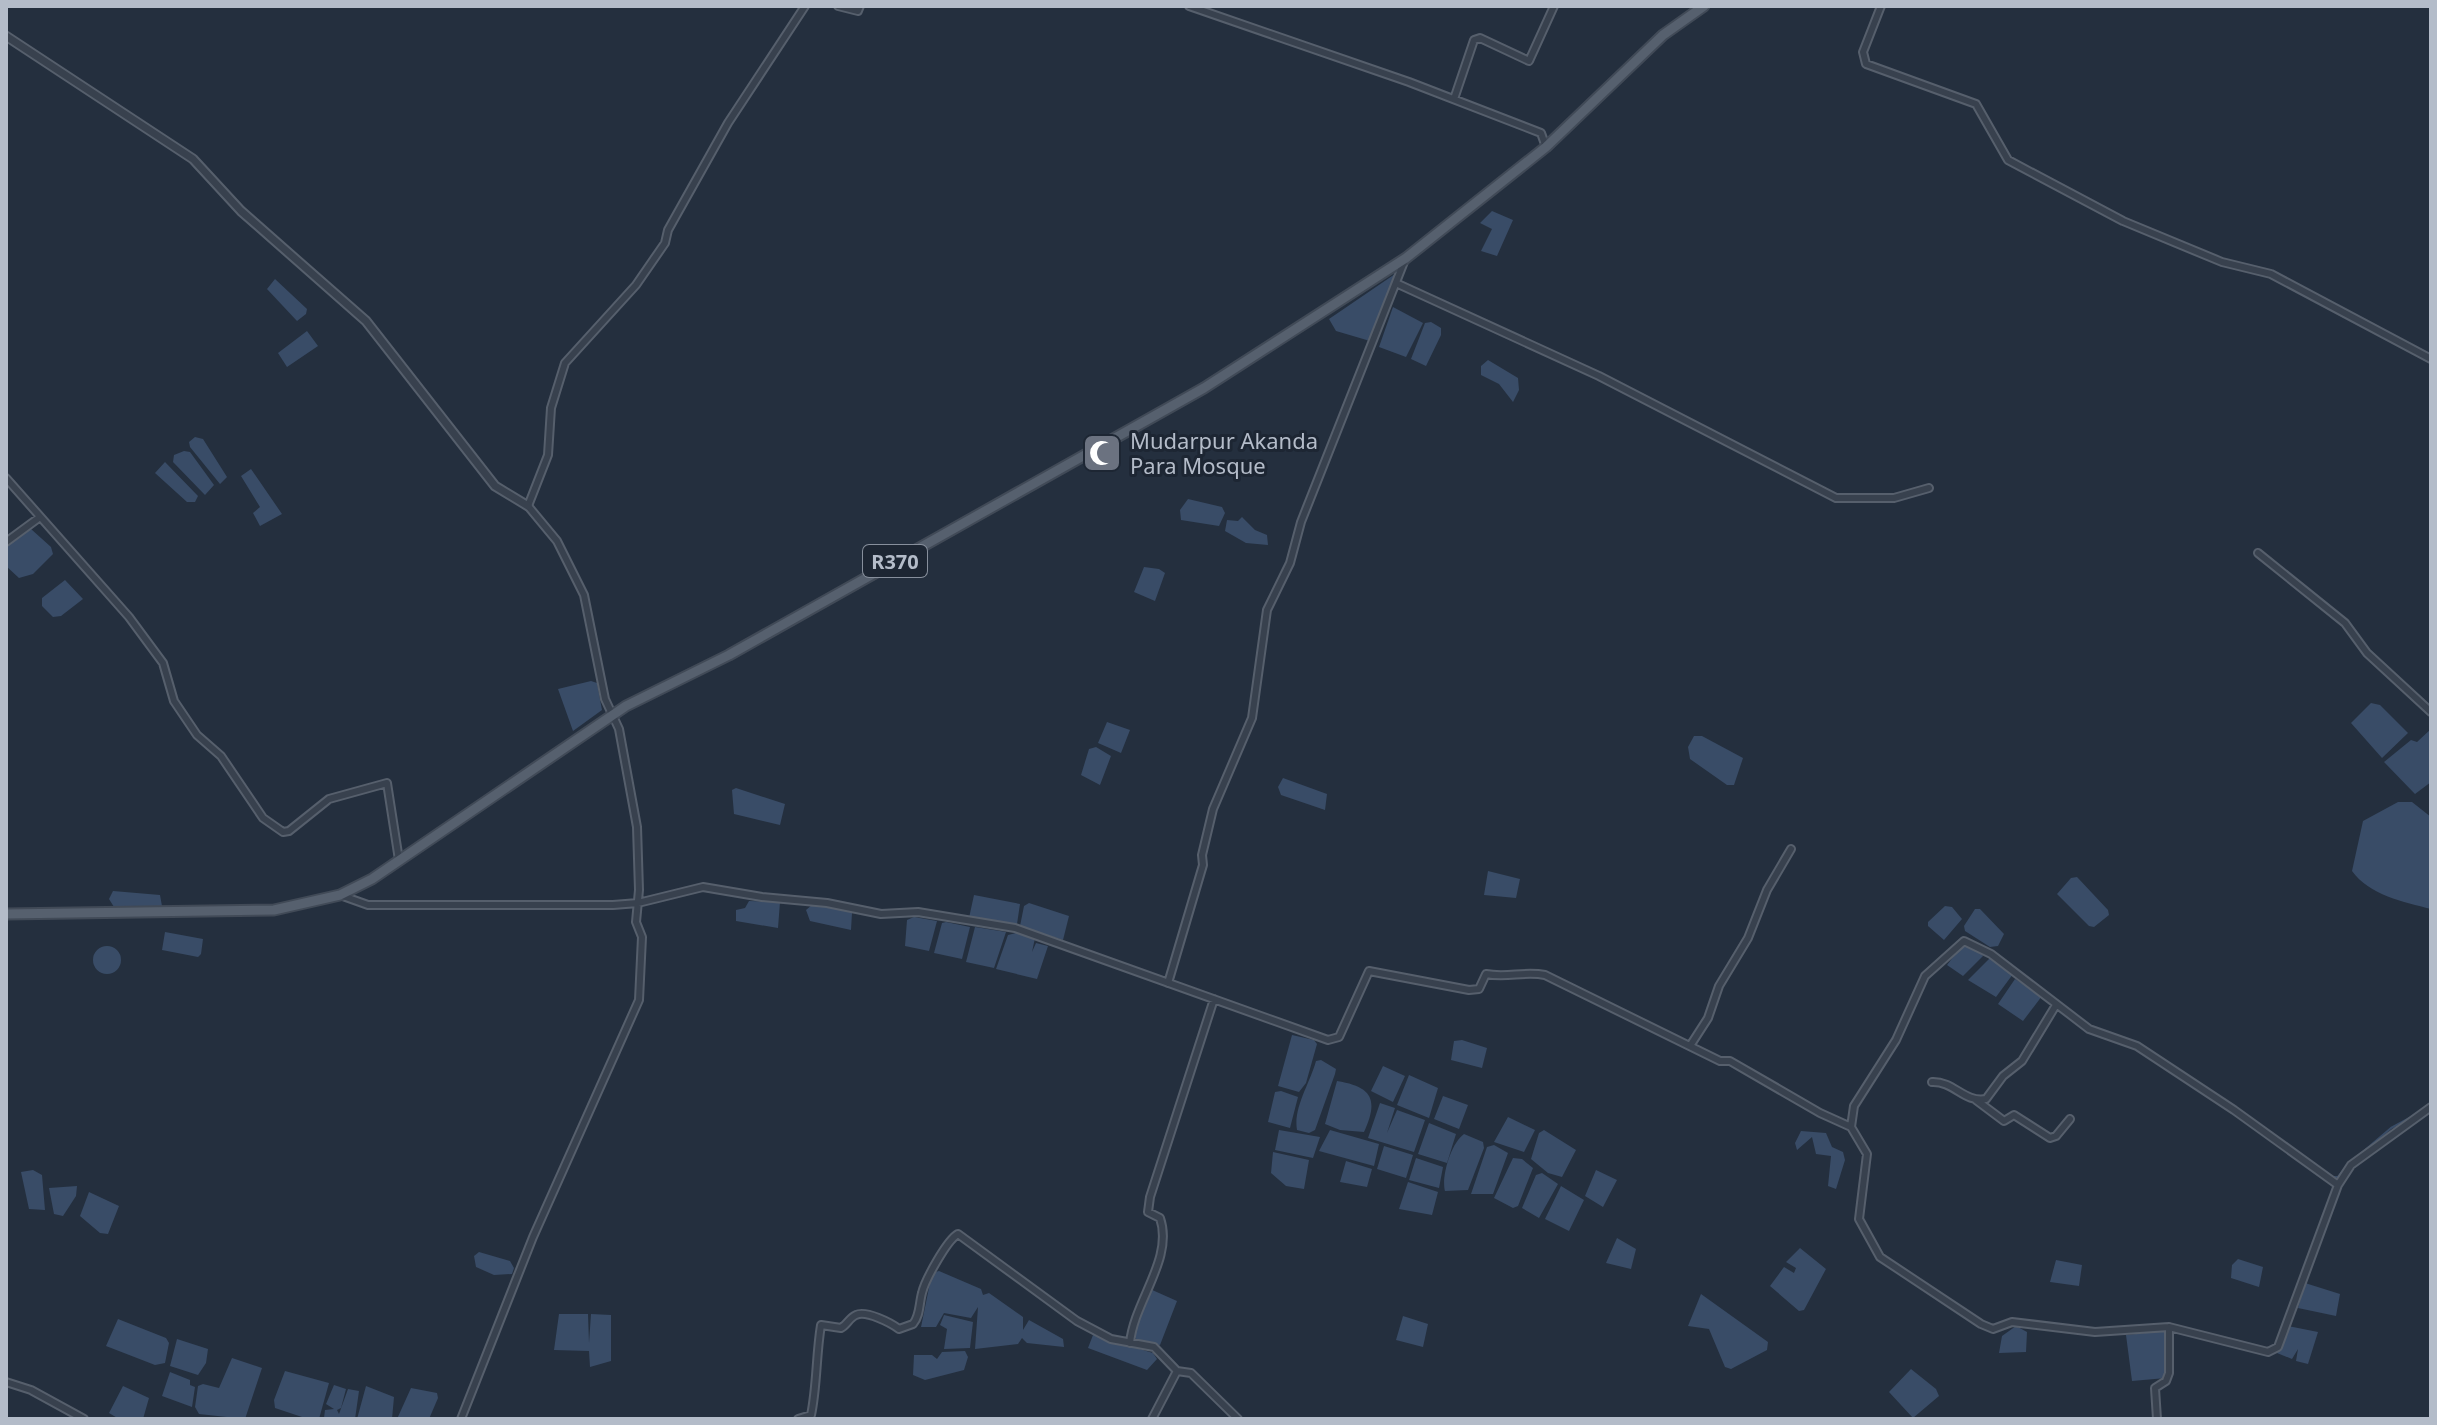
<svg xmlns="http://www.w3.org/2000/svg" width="2437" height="1425" viewBox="0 0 2437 1425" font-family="'Noto Sans',sans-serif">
<rect width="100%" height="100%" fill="#242f3e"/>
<path fill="#394c67" d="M1492 211 1513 220 1497 256 1481 251 1492 229 1480 223Z
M1395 274 1370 341 1336 331 1329 319Z
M275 279 307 309 306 314 297 321 267 289Z
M1393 307 1423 323 1406 357 1379 347Z
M1431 322 1441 328V335L1426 366 1411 359 1425 323Z
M307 331 318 346 287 367 278 353Z
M1488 360 1518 378 1519 390 1513 402 1499 384 1481 375V366Z
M195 437 203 439 227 477 220 484 190 447 189 442Z
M184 451 190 452 214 485 205 495 173 462 174 455Z
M165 462 198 496 195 502H187L155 473Z
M251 469 282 514 260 526 253 513 260 507 241 476Z
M1188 499 1222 507 1225 513 1219 526 1181 520 1180 510Z
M1242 517 1255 530 1267 535 1268 545 1246 543 1225 531 1227 520 1238 521Z
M31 529 51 547 53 554 33 574 19 578 6 566V545Z
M1144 567 1159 569 1165 573 1155 601 1134 592Z
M65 580 83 599 61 616 53 617 42 606V598Z
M591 681 597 683 602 710 573 731 558 689Z
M2371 703 2380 705 2408 733 2382 758 2351 723Z
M1107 722 1130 730 1121 753 1098 743Z
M2431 729V782L2415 794 2384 762 2411 740 2417 742Z
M1694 736H1702L1743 758 1734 785H1727L1690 759 1688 747Z
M1096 747 1111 756 1100 785 1081 775 1089 749Z
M1283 778 1327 794 1325 810 1281 795 1278 787Z
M736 788 785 804 780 825 734 814 732 790Z
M2398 802H2412L2431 817V909C2404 902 2369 895 2352 871L2363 821Z
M1488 871 1520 879 1516 898 1484 895Z
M2077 877 2108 910 2109 915 2094 927 2089 926 2057 894 2071 878Z
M113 891 160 895 162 906 114 907 109 899Z
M974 895 1020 904 1017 924 969 918Z
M749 901 780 902 778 928 736 921V910L745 908Z
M1029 903 1069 916 1063 940 1020 926 1024 906Z
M813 904 848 910 852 913 851 930 810 921 806 910Z
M1945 906 1952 907 1962 919 1944 940 1928 926V922Z
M1975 909H1980L2004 934 1998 946 1990 947 1965 931 1964 926Z
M914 917 937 921 929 951 905 946 907 920Z
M946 922 970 927 962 959 934 953 942 923Z
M975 927 1006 932 994 968 966 962Z
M165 932 203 939 201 954 198 957 162 950Z
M1020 932 1035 938 1032 952 1036 943 1048 946 1037 979 996 969 1008 935Z
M1963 944 1980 951 1983 956 1963 976 1947 965Z
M93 960a14 14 0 1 1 28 0a14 14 0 1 1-28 0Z
M1990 958 2013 974 1996 997 1968 980Z
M2015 979 2042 996 2023 1021 1998 1004Z
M1292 1035 1314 1040 1317 1044 1306 1083 1299 1092 1278 1086Z
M1462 1040 1487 1048 1482 1068 1451 1060 1454 1041Z
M1321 1060 1336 1069 1335 1074 1315 1130 1309 1133 1297 1130C1293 1108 1310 1083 1316 1061Z
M1383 1066 1405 1076 1393 1102 1371 1091Z
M1409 1075 1438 1088 1429 1118 1397 1105Z
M1337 1081C1374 1087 1378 1101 1364 1132L1340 1130 1325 1124Z
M1281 1091 1298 1097 1290 1128 1268 1122 1275 1092Z
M1443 1096 1468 1105 1459 1129 1434 1119Z
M1380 1103 1395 1108 1387 1133 1397 1110 1425 1120 1414 1152 1368 1138Z
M1508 1117 1535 1130 1524 1152 1494 1142Z
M1429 1123 1456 1134 1447 1163 1418 1154Z
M1279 1130 1320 1137 1313 1158 1275 1150Z
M1330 1130 1379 1144 1374 1166 1319 1151Z
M1544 1130 1576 1150 1562 1177 1548 1173 1531 1159 1539 1133Z
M1801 1131 1826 1133 1832 1147 1843 1152 1845 1160 1836 1189 1828 1186 1831 1156 1816 1154 1812 1137 1797 1150 1795 1143Z
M1464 1134 1483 1142 1484 1148 1468 1190 1445 1191C1441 1177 1451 1143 1464 1134Z
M1494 1145 1508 1153 1493 1194H1471L1487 1147Z
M1384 1146 1413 1155 1406 1178 1377 1169Z
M1273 1152 1309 1160 1304 1189 1286 1186 1271 1173Z
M1416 1158 1443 1167 1439 1188 1409 1180Z
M1513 1158 1522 1159 1533 1168 1518 1206 1513 1208 1494 1198Z
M1346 1161 1372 1169 1367 1187 1340 1182Z
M33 1170 42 1175 45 1210 29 1209 21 1172Z
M1596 1170 1617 1180 1603 1207 1585 1196Z
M1542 1173 1558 1184 1539 1218 1522 1208 1536 1175Z
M1408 1182 1438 1192 1432 1215 1399 1209Z
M77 1186 76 1196 63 1216 54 1214 49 1188Z
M1561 1186 1584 1200 1569 1231 1545 1219Z
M89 1192 119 1206 108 1234 100 1233 80 1216Z
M1617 1238 1636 1249 1631 1269 1606 1263Z
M1800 1248 1826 1269 1804 1310 1799 1311 1770 1286 1784 1267 1794 1273 1796 1268 1786 1262Z
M479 1252 510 1261 514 1268 512 1274 494 1275 476 1267 474 1256Z
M2238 1259 2263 1267 2259 1287 2231 1278 2232 1265Z
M2056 1260 2082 1265 2079 1286 2050 1282Z
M939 1271 981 1289 983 1295 989 1293 1023 1317V1330L1029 1320 1063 1339 1064 1347 1027 1343 1022 1338 1018 1344 975 1349 978 1307 971 1318 944 1313 936 1327H921L932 1273Z
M2305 1283 2340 1294 2336 1316 2298 1308Z
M1150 1289 1177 1301 1160 1345 1137 1340 1133 1335Z
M1701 1294 1768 1342 1767 1350 1731 1369 1725 1367 1709 1329 1688 1326Z
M559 1314H588L589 1343 591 1314 611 1315V1361L590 1367 589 1351 554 1350Z
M944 1315 973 1322 970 1348 944 1349 947 1329 940 1325Z
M1403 1316 1428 1324 1423 1347 1396 1340Z
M118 1319 166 1338 169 1343 165 1363 155 1365 106 1346Z
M2016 1326 2027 1332 2026 1352 1999 1353 2002 1336Z
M2288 1326 2318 1332 2308 1364 2296 1361 2298 1349 2292 1359 2277 1353Z
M2164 1331 2168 1333 2166 1378 2132 1381 2126 1335Z
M1093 1335 1153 1353 1157 1359 1147 1370 1088 1348Z
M177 1339 208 1349 206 1363 198 1375 170 1366Z
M965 1351 968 1357 964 1370 925 1380 913 1375 914 1355H932L937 1359 942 1352Z
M232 1358 262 1368 245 1419 199 1414 195 1407 198 1386 203 1384 219 1388Z
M1911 1369 1936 1389 1939 1396 1913 1418 1889 1392Z
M285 1371 329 1383 319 1419H308L275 1408 274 1400Z
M170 1372 190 1380V1385L195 1387 192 1407 162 1396Z
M334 1385 346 1389 341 1408 337 1410 339 1414 348 1389 359 1391 355 1419 324 1418 325 1410 334 1409 326 1404Z
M123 1386 149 1398 143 1419H119L109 1413Z
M366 1386 394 1397 392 1419H357Z
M411 1388 437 1393 438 1398 429 1419H397Z"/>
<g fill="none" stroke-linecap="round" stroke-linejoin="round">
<path stroke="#394c67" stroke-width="2" d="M2351 1162 2391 1128 2417 1114
M2331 1177H2338L2347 1166"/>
<g stroke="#565f6c" stroke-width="10">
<path id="minor" d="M838 6 858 11 860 6
M1189 6 1409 82 1541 133 1546 147
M1881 6 1863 52 1866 64 1976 104 2008 160 2123 221 2222 262 2271 274 2431 359
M1454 99 1474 40 1480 38 1529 61 1554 6
M1398 284 1599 376 1836 498H1894L1929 488
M6 478 129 617 163 663 174 701 197 735 221 756 263 818 283 832 289 831 329 799 387 783 399 860
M6 542 40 517
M2258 553 2345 623 2367 653 2431 712
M340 895 368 905H613L638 903 703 887 762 897 827 903 881 914 918 912 1015 928 1328 1040 1339 1037 1369 971 1469 990 1479 989 1486 974C1507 978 1524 971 1545 975L1720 1061H1730L1820 1113 1851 1127 1867 1154 1859 1219 1880 1257 1981 1324 1993 1329 2012 1322 2095 1332 2169 1327V1373L2166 1381 2155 1388 2157 1419
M1168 983 1203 865 1202 855 1213 809 1252 718 1267 610 1290 563 1301 522 1404 262
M1690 1046 1708 1018 1719 986 1748 938 1767 890 1791 849
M1932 1082C1954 1081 1964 1103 1986 1099L2003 1076 2022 1061 2056 1005
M1976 1100 2004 1121 2014 1115 2050 1138 2056 1136 2070 1119
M1851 1127 1854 1106 1896 1040 1925 976 1964 941 1991 954 2089 1029 2137 1046 2234 1110 2338 1185
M2169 1327 2268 1352 2278 1347 2338 1185 2351 1165 2431 1107
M1130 1343C1134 1301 1174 1259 1160 1218L1148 1212 1150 1197 1214 999
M6 1382 31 1390 84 1419
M461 1419 533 1237 639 1000 642 937 636 922 639 890 637 827 619 729 605 699 584 595 557 541 528 506 548 455 551 408 565 363 636 285 665 243 668 230 728 123 805 6
M798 1419 811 1415C817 1387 816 1355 821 1325L841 1328C847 1325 849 1318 856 1315 866 1310 891 1323 899 1329L913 1324C920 1316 919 1304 922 1293 925 1280 947 1240 958 1234L1077 1321 1111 1339 1154 1347 1177 1371 1191 1373 1238 1419
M1152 1419 1177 1371"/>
</g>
<g stroke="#565f6c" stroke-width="11">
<path id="tertiary" d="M6 36 193 159 241 211 366 321 495 486 528 506"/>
</g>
<g stroke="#414a57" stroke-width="13">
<path id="primary" d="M6 914 274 910 340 895 372 879 626 706 729 655 1204 388 1406 258 1546 147 1663 35 1704 6"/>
</g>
<use href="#minor" stroke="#38414e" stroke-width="6"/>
<use href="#tertiary" stroke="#38414e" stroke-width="7"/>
<use href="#primary" stroke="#56606e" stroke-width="9"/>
</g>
<defs>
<g id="mosque-square" transform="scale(2)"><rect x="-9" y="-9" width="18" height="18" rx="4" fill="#6b7280" stroke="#1d2633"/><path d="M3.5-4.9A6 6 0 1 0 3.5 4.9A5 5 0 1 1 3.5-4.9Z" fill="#fff"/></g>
</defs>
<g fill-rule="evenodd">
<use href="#mosque-square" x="1102" y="453"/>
</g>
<g text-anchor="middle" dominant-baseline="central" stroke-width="6" stroke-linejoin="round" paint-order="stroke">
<rect fill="#1d2633" stroke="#878f9c" stroke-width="2" x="863" y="545" width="64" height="32" rx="6"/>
<g font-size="20" font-weight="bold" fill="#b4bcc9">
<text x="895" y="561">R370</text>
</g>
<g font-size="22" fill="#b4bcc9" stroke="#1d2633" text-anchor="start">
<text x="1130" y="440">Mudarpur Akanda<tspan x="1130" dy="25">Para Mosque</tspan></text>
</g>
</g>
<rect width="2437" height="1425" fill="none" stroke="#b4bcc9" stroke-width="16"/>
</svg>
